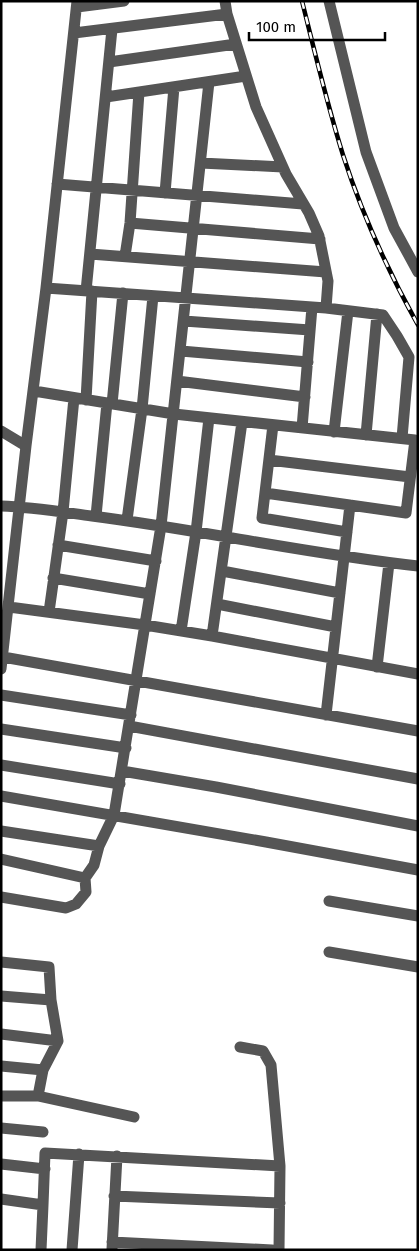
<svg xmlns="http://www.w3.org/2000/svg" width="419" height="1251" viewBox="0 0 419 1251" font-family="'Fira Sans',sans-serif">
<rect width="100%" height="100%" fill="#fff"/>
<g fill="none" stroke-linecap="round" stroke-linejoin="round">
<path stroke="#555" stroke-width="11" d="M225 1 227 14 256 107 286 174 309 213 319 236 328 281 326 308
M329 1 366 152 394 228 418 272
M77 7 124 1
M74 33 227 14
M109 62 236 44
M106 97 246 76
M201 163 283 167
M57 184 303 204
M165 193 174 87
M130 223 320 239
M90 254 326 272
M125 256 130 223 139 92
M46 288 326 308 383 315 397 336 409 357 402 438
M86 291 112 29
M184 321 310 330
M181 351 308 362
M177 381 305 397
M34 391 174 414 415 440 406 513 265 493
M86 400 92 291
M112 404 123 293
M273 425 262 518 347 532
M302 428 312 307
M1 431 26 446
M334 432 348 311
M366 435 377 314
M269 460 410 477
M1 506C32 507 62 512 92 516 201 530 308 554 418 566
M96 516 107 403
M127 520 142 409 153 296
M58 545 156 561
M222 571 340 593
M53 578 150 594
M217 604 336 627
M9 607 145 625 212 636 418 674
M49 612 63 512 74 398
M181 631 196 532 209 418
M212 636 242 422
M3 657 418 731
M377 667 389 563
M1 669 26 446 46 288 77 1
M1 695 131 715
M326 715 350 505
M129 726 418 779
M1 729 126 748
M1 765 120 784
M122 771 216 787 418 826
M1 796 266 842 418 870
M1 831 99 846
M1 859 85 878
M1 897 66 908 76 904 86 892 85 878 94 865 99 846 114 815 161 526 209 82
M329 901 418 916
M329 952 418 967
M1 962 49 967 51 1000 58 1041 43 1070 38 1096
M1 996 51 1000
M1 1034 58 1041
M240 1047 263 1051 271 1065 280 1166 279 1250
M1 1066 43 1070
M1 1096H38L134 1117
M1 1128 43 1132
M1 1164 45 1169
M114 1196 280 1203
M1 1199 43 1205 45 1153 280 1166
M112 1242 272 1250
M112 1249 117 1156
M41 1250 43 1205
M72 1250 79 1154"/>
<g stroke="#000" stroke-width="4.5">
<path id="rail" d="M302 1C315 53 327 104 343 155 362 214 388 271 418 325"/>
</g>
<use href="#rail" stroke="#fff" stroke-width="2.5" stroke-dasharray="8" stroke-linecap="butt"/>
</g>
<rect width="419" height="1251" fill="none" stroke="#000000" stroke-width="5"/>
<path d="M249 32v8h136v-8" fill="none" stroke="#000000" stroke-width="2.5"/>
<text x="256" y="32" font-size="15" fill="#000000" stroke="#ffffff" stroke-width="4" paint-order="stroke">100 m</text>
</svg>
